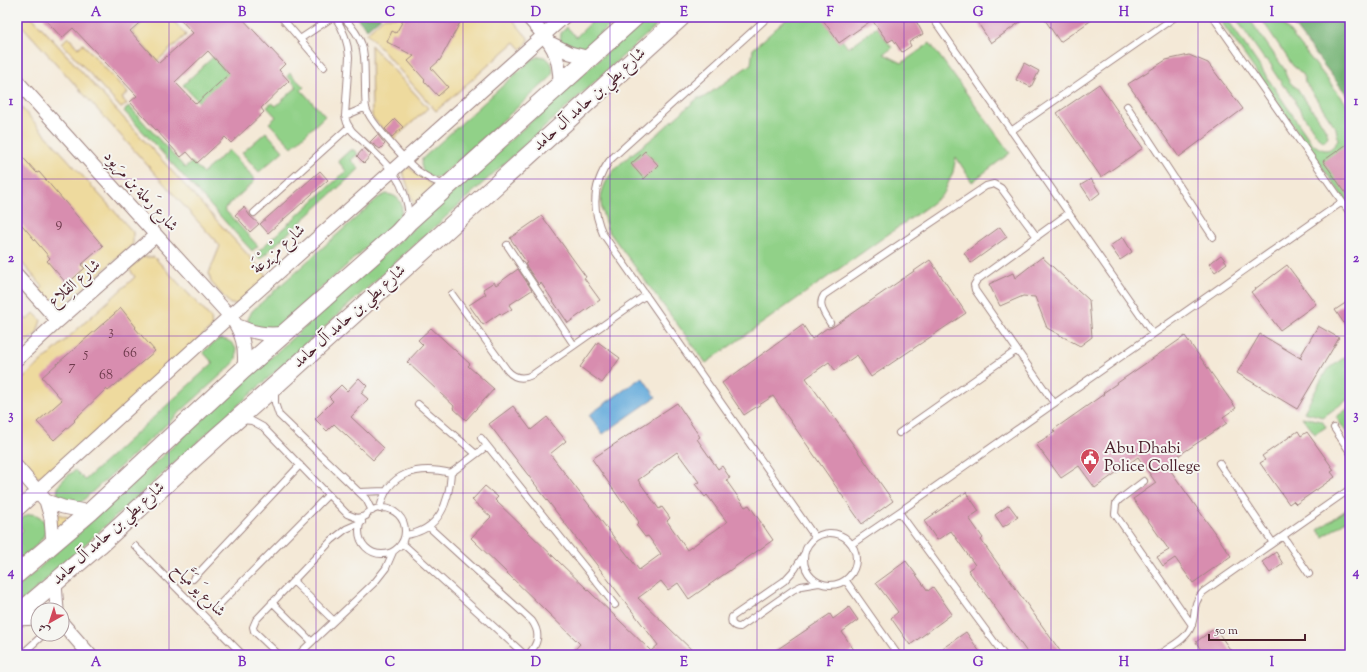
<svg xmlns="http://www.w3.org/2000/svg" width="1367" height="672" viewBox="0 0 1367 672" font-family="'Sorts Mill Goudy',Amiri,serif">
<rect width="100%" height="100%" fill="#f6f6f2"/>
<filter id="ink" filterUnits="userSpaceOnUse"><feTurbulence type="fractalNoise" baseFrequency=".025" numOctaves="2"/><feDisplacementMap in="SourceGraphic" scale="8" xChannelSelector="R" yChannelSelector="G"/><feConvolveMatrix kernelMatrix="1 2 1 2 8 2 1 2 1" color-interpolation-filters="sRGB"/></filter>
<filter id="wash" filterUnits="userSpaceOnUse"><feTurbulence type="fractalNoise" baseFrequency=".012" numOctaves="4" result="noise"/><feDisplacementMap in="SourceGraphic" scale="16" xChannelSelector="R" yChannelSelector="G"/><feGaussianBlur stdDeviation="0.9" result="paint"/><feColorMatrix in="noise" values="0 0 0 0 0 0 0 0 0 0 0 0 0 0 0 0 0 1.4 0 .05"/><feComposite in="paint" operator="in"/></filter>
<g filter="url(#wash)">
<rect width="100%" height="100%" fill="#f4e9d7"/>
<path fill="#91d188" stroke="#6e785a" d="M536 17H556L549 23 540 21Z
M597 17H619L583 50 579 52 560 42 561 33 567 27 576 37Z
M646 17H666L17 606V588Z
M789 17H825L848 48 877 27 892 48 884 54 902 63 930 43 1010 153 972 182 956 157 953 172 944 193 931 204 706 363 607 229C604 217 599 206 602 193 608 167 635 153 654 137 669 124 683 111 698 98H703L751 64 753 49Z
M1218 17H1226L1311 142C1322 152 1331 154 1338 139L1336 128 1305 82C1304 75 1299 70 1293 66L1260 17H1278L1350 108V207Z
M1235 17H1248L1285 70C1285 77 1291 85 1297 88 1304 100 1325 124 1328 136L1325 141H1323L1318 137 1296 104 1295 100 1286 87H1284L1272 69V66L1267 60 1264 59Z
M539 56C550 57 557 67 550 78L441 176 433 178 423 172 421 164 422 159 531 60Z
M213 57 241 87 210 114 183 85Z
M290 73 304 87 301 90 325 116 292 147 269 123 276 117 267 107 272 103 276 106 297 87 287 76Z
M129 106 185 168 192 162 203 173 229 150 253 177 254 182 224 209 258 246 252 251 124 111Z
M266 132 283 151 259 172 242 153Z
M350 150H354L358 154 351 160 359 169 260 259 255 254 346 171 338 161Z
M386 194C401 195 407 208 397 220L271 333 248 324V319L252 311 378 198Z
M220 339C235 339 242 354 232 365L79 504 59 500C53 485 65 478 75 470L85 480 213 363 203 352 216 341Z
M1350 353V398L1323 417 1304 412 1326 371Z
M1350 407V438L1336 417Z
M1302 417 1322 421 1326 427 1315 434Z
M1350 507V518L1323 537 1318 530Z
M29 514C35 514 40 516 43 520 55 535 27 553 17 562V536L23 530 17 524V522L25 516Z"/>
<path fill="#74b374" stroke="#5f6950" d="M356 17H381L367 29Z
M1287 17H1350V99Z"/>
<path fill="#eeda9e" stroke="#9c7c64" d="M17 17H32L268 277 239 304H230L211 282 209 273 220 246 17 20Z
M149 17H170L186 35 157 61 132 32Z
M384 17H510L528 38V42L521 49 515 42 436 111 367 33Z
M68 37 78 48 83 44 128 93 122 98 127 104 121 108 62 43Z
M371 45 428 108 393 140 372 117Z
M17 103 133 232V244L62 307 50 306 38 292 43 287 17 257Z
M408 167 434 186 414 205 403 172Z
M143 257H154L211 318 212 327 48 476 35 477 17 456V384L135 277 129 269Z
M17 309 27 320 34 313 41 320 37 333 17 350Z
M52 512 70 518 54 533Z"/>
<path fill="#65abdb" stroke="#586583" d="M642 377 656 397 603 434 589 415Z"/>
<g id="blocks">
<path fill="#d88daf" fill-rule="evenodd" d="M43 17H146L130 31 159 63 193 33 178 17H241L285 64 279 70 289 81 261 108 264 112 231 143 225 137 197 163 187 152 181 157 130 102 137 96 73 28 62 38ZM208 51 229 74 196 104 175 82Z
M405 17H463L440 60 431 68 448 87 438 96 424 81 425 80 408 61 414 56 387 42 392 31 396 33Z
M821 17H914L923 34 909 42 911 46 902 52 893 39 888 42 872 20 839 43Z
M986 17H1027L991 43 978 23Z
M1043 17H1096L1060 42Z
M1189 55 1208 63 1243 109 1179 157 1128 84 1166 60Z
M1024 63 1039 71 1031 87 1016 80Z
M1099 84 1143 148 1101 177 1057 113Z
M395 119 403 127 392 137 385 129Z
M377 135H378L385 144 380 149 370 142Z
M1350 142V199L1323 161Z
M364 148 371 155 364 163 357 156Z
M17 151 37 173 39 172 103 246 81 265 85 268 67 284 47 261 50 258 22 225 17 229Z
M645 151 658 165 644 179 631 164Z
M320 171 328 180 268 233 260 224Z
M1091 179 1100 193 1091 200 1081 185Z
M244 207 250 216 259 224 250 232 235 215Z
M542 216 586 277 584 278 600 300 568 323 541 283 539 285 525 264 527 263 510 238Z
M1000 227 1007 237 971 263 964 253Z
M1123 237 1132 252 1120 260 1110 246Z
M1221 255 1227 263 1215 272 1209 264Z
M1042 257 1089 300 1092 337 1080 346 1047 328 1035 297 1023 296 1000 306 989 284 1013 273 1015 278Z
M930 260 966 313 871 377 857 355 835 370 829 362 806 378 893 501 862 524 773 396 744 415 722 383 803 325 812 339 827 328 828 329 833 327Z
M1287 265 1316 304 1280 330 1251 292Z
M518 269 532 290 509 305 512 309 502 315 500 313 483 325 469 305 486 294 483 289 494 282 496 285Z
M1350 300V332L1335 310Z
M121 308 136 327 135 328 155 351 108 391 106 389 74 420 75 421 54 440 37 422 62 400 42 377Z
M1318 326 1339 338 1297 409 1237 373 1260 334 1302 359 1300 357Z
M431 328 470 364 468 366 494 389 466 420 453 408 454 406 407 362 423 345 418 340Z
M1185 336 1236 408 1223 417 1227 423 1166 464 1231 556 1193 583 1175 558 1163 566 1157 557 1169 550 1133 499 1156 483 1138 457 1095 488 1079 466 1061 478 1036 444 1055 432 1053 430 1104 394 1103 393Z
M598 342 620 358 602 383 580 367Z
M359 378 367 386 361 393 368 399 351 417 384 448 373 460 334 424 327 431 315 419 333 401 329 397 341 385 347 391Z
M677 403 700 437 697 439 718 469 722 466 730 478 726 480 745 507 749 505 773 540 689 599 678 583 668 590 661 581 638 598 697 655H570L580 644 471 538 491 517 472 500 485 486 498 497 495 500 651 651 658 645 489 424 513 406 531 430 547 417 566 441 550 454 639 570 661 554 648 536 645 537 636 525 639 522 624 500 622 502 592 459ZM677 452 699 482 695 484 705 497 707 495 727 522 687 550 667 521 670 518 662 507 659 509 638 480Z
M1298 431 1301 436 1307 432 1334 470 1331 472 1335 477 1296 504 1293 501 1289 504 1260 463 1265 460 1262 456Z
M966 492 979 511 969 518 983 538 981 540 1063 655H1029L968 570 975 565 951 531 937 540 924 521Z
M1009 505 1018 517 1003 527 995 515Z
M1276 552 1283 564 1270 573 1262 562Z
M906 561 928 591 933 587 952 614 910 645 891 618 898 612 876 583Z
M849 607 858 620 842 632 854 650 846 655H769L830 614 833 619Z
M1215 628 1234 655H1204L1196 642Z
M966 632 982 655H933Z"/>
</g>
</g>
<g filter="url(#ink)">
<use href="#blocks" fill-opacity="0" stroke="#9f8481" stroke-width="1"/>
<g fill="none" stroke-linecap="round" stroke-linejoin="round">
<g stroke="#9f8481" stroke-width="8">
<path id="lane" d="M281 17 324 67
M335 17C344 30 348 42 349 57L345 116 347 123 352 131C380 158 406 175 409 217
M343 17C368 43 364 53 365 86 365 93 365 101 366 108 369 121 406 161 418 171 426 177 435 182 445 185
M768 17 610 160C593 183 591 208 603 234L815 537
M932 17 1153 334
M1213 17 1350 213
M300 39 333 17
M1127 106 1213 237
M345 116 366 107
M1011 131 1175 17
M254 213 349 127
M507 245 574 345
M452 294 507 370C514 378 522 380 532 375L646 295
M830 323C825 314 817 305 824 295L986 186 994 184 1001 188 1037 237
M275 390V403L279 415 366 499 372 511
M1054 403 975 290 974 285 977 280 1069 213
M418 404 476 454
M241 420 252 421 263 427 347 514 357 518 366 516
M1334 428 1350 452
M899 433 1017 350
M481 438 615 605
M1219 463 1273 543
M1144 481 1119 500 1116 504 1115 514 1192 625
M359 492 385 491
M359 531a23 23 0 1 1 46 0a23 23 0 1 1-46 0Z
M380 509C387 472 418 465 451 473L487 446
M899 512 1004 655
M429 527 532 621C541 634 538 644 528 655
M804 559a26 26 0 1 1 52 0a26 26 0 1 1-52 0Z
M405 535C439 531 449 504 451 473
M1283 536 1309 574
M402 543 525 655
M852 544 899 512 1342 202
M135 546 243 655
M804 554 795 569 784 581 732 617C730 623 733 627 740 627L793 590 801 586 819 583
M193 579 300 465
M293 581 334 621
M846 581 898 655
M272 602 312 642
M219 605 328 495
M21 655 44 634
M279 655 254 631 253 627 256 620 332 540 346 529 362 522
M298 655 375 582 386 568 393 552
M1158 655C1169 647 1186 640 1191 627 1197 613 1191 605 1203 592L1350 489"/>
</g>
<g stroke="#9f8481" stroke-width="15">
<path id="street" d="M528 17C549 41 560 50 560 84
M552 44 570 53 590 58
M17 81 156 235 230 316C243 333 246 348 244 369
M17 275 58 321
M238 326C253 333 267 336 284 333
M17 359 58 321 156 235
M17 467 46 501 51 518 53 544
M46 501 63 507 90 512
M17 510 230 316 564 17
M55 583 57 610
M17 619 38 618
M62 623 90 655"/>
</g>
<g stroke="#9f8481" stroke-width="20">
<path id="secondary" d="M17 574 90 512 244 369 398 233 409 221 635 17
M17 615 99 545 217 437 278 383 681 17"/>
</g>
<use href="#lane" stroke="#fff" stroke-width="6"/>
<use href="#street" stroke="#fff" stroke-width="13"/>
<use href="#secondary" stroke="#fff" stroke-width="18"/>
</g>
</g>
<path fill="none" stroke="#7b2cbf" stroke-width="1" stroke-opacity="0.55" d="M169 17V655M316 17V655M463 17V655M610 17V655M757 17V655M904 17V655M1051 17V655M1198 17V655M17 179H1350M17 336H1350M17 493H1350"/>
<defs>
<g id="civic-pin" transform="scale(1)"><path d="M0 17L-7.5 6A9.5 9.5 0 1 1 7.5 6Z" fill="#d1495b" stroke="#f6f6f2"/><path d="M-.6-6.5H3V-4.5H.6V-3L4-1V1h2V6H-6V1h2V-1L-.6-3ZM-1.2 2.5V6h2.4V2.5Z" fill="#fff"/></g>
</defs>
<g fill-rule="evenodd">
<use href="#civic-pin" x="1090" y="458"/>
</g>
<g text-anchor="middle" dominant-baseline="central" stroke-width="4" stroke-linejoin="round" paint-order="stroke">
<g font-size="14" fill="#6e3a4c">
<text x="59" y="224">9</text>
<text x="111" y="332">3</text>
<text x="86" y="354">5</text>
<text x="130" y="354">66</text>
<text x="72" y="367">7</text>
<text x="106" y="376">68</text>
</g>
<g font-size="16" fill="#4a1f2b" stroke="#f6f6f2">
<text transform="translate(590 100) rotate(-42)">شارع بطي بن حامد آل حامد</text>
<text transform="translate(140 192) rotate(48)">شارع رَملة بن مرَيوِد</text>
<text transform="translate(279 250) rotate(-42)">شارع مْزِيرْعَة</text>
<text transform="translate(75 284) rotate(-41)">شارع القِلاع</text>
<text transform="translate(350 317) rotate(-42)">شارع بطي بن حامد آل حامد</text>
<text transform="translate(109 534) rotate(-42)">شارع بطي بن حامد آل حامد</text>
<text transform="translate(198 591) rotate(45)">شارع يَو مَيَّاح</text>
</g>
<g font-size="16" fill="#4a1f2b" stroke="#f6f6f2" text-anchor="start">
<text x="1104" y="449">Abu Dhabi<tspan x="1104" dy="18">Police College</tspan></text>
</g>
</g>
<rect width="1367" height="672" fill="none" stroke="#f6f6f2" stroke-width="44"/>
<g transform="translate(50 622) rotate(219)"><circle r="19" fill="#f6f6f2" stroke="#b1a0a2"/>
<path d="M0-3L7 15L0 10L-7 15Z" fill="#d1495b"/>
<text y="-6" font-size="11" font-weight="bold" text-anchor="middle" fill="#4a1f2b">ش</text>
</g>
<path d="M1209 634v6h96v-6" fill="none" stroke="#4a1f2b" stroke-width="2"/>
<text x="1215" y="634" font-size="12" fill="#4a1f2b" stroke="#f6f6f2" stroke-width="3" paint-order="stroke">50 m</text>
<rect x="22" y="22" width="1323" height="628" fill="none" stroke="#7b2cbf" stroke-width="1.5"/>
<g font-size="13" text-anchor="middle" font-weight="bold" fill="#7b2cbf">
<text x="96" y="16">A</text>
<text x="242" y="16">B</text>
<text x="390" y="16">C</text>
<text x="536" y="16">D</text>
<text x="684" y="16">E</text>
<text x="830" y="16">F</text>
<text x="978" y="16">G</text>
<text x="1124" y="16">H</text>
<text x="1272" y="16">I</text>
<text x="11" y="105">1</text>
<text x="1356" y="105">1</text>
<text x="11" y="262">2</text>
<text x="1356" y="262">2</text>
<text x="11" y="419">3</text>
<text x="1356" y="419">3</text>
<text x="11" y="576">4</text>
<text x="1356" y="576">4</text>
<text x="96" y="666">A</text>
<text x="242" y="666">B</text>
<text x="390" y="666">C</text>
<text x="536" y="666">D</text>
<text x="684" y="666">E</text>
<text x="830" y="666">F</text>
<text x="978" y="666">G</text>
<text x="1124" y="666">H</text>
<text x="1272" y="666">I</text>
</g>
</svg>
